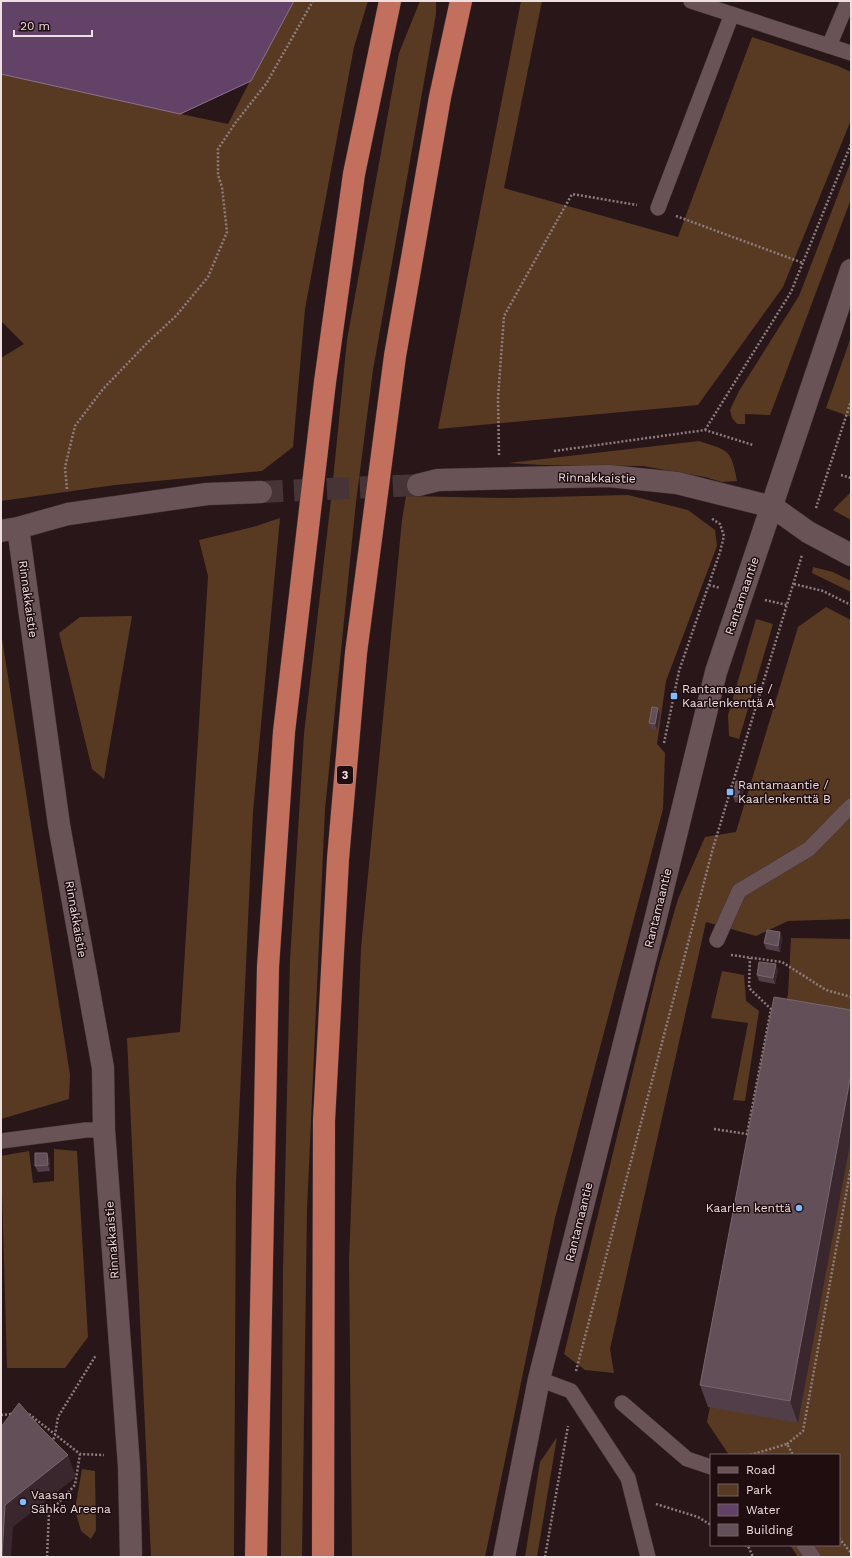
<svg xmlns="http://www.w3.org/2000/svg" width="852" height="1558" viewBox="0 0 852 1558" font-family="'Work Sans',sans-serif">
<rect width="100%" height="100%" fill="#291619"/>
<path fill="#583a23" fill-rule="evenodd" d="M1 1H368L354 47 305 309 293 447 262 471 115 485 1 501V358L24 344 1 321ZM250 81 228 124 181 114Z
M420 1H436V14L373 370 356 502 325 809 307 1210 302 1557H281L283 1271 290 960 304 734 331 500 347 340 399 53Z
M521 1H542L504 188 678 237 752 37 838 66 851 72V120L783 287 698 405 438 429Z
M851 161V199L770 415 745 414V424H737L732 418 730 410 739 391 799 296Z
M851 337V417L826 408Z
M699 441C728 451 731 448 737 481L722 482 705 477 643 466 542 465 508 463Z
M851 492V520L833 510Z
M628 495 688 510 715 530 717 546 666 681 657 744 665 753 663 809 555 1218 485 1557H352L349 1261 361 948 402 520 406 496 503 498Z
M280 518 253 812 236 1182 234 1557H151L127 1038 180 1032 208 576 199 540 253 527Z
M813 567 833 572 851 581V592L812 573Z
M826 607 851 620V919L788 921 756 936 706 922 610 1349 614 1373 585 1370 564 1354 658 968 678 899 705 837 736 832 798 627Z
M132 616 104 779 92 769 59 633 80 617Z
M756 619 773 624 739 739 729 736 728 715Z
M1 632 70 1075 69 1099 1 1119Z
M791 938 851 939V1557H798L790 1545H839V1455H729L707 1422 788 994Z
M722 971 744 975 746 1001 759 1011 745 1101 733 1100 748 1023 711 1018Z
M54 1149 77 1151 88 1337 65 1368H7L1 1156 29 1151 33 1183 54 1181Z
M557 1437 537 1557H525L540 1462Z
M82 1469 95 1471 96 1530 91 1539 81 1531 75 1509Z"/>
<path fill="#634267" stroke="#8d718c" d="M1 1H294L251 81 180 114 1 74Z"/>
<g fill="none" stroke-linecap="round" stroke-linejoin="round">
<path stroke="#473437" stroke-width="22" stroke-dasharray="22 11" stroke-linecap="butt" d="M261 492 418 485"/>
<g stroke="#423335" stroke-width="16">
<path id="lane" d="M691 1 851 53
M829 46 848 1
M658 208 732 14
M717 940 739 891 809 849 851 806
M1 1141 86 1130H104
M539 1379 571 1391 628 1478 648 1557
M622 1403 687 1459 711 1467
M804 1545 813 1557"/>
</g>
<g stroke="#423335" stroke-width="23">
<path id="street" d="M418 485 438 480 609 476 677 483 773 507
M18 528 59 825 103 1068 104 1130 129 1466 131 1557
M1 531 18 528 68 514 207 494 261 492"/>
</g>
<g stroke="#423335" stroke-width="23">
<path id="secondary" d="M773 507 808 532 851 555
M504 1557 539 1379 655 921 716 672 851 270"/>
</g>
<g stroke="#423335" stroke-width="23">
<path id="highway" d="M256 1557 268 967 284 732 325 382 354 174 390 1
M323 1557 324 1121 338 859 356 653 395 356 440 97 461 1"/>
</g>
<path stroke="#8e7d80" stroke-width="2.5" stroke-dasharray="2 2" stroke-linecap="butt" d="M676 216 803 263
M705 430 791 292 851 144
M554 451 705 430 753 445
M499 455 498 398 504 316 572 194 637 205
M841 475 851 478
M67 489 65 467 75 426 103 389 150 340 176 316 208 277 227 232 222 187 218 175V149L236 122 266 84 313 1
M816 508 851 401
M794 584 823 591 851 605
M709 585 720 588
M765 600 787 605
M664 743 679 671 720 552 724 536 720 524 711 518
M731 955 782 962 826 990 851 997
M714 1129 747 1134 771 1009 749 988 750 958
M576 1371 713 848 802 555
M25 1414H29L80 1454 104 1455
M1 1415 12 1414
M52 1443 55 1435 58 1417 96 1355
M787 1444 803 1431 851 1167
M750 1455 787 1444 793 1455
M656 1504 698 1517 711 1525
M839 1538 851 1553
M745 1545 748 1546 753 1557
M47 1557 49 1513 75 1485 80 1454
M545 1557 568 1426"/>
<use href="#lane" stroke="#6a5356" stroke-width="15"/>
<use href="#street" stroke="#6a5356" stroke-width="22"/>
<use href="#secondary" stroke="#6a5356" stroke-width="22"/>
<use href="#highway" stroke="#c26f5d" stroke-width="22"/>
</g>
<path fill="#513e48" d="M658 708 660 714 657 730 651 729 649 723Z
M744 788 740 803 735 802 733 796Z
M780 932 782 938 780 952 766 949 764 943Z
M778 970 775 984 759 981 757 975Z
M851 1010V1139L798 1423 708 1407 700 1385Z
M50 1159V1171L38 1172 35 1166Z"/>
<path fill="#3a272e" d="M658 708 660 714 657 730 655 724Z
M741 782 744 788 740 803 738 797Z
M780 932 782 938 780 952 778 946Z
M776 964 778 970 775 984 773 978Z
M851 1074V1139L798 1423 790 1401Z
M47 1153 50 1159V1171L48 1165Z
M68 1455 76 1477 13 1527 11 1557H2L5 1505Z"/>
<path fill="#624f58" stroke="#78666e" d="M652 707 658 708 655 724 649 723Z
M736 781 741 782 738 797 733 796Z
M767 930 780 932 778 946 764 943Z
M759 962 776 964 773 978 757 975Z
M774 997 851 1010V1074L790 1401 700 1385Z
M35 1153H47L48 1165 35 1166Z
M19 1403 41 1428 68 1455 5 1505 2 1557H1V1427Z"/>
<g fill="#82bcfa" stroke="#1f0d10" stroke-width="1.5">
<rect x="670" y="692" width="8" height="8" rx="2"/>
<rect x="726" y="788" width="8" height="8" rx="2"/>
<circle cx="799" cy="1208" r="4"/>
<circle cx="23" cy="1502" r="4"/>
</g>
<g text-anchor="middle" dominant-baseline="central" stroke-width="3" stroke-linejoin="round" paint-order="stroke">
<rect fill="#1f0d10" stroke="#b0a0a2" stroke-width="1" x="337" y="766" width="16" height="18" rx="3"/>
<g font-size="11" font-weight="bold" fill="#eedfe1">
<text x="345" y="775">3</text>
</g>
<g font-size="12" fill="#eedfe1" stroke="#1f0d10">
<text transform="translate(597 478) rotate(1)">Rinnakkaistie</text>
<text transform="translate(742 596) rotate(-71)">Rantamaantie</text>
<text transform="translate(28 599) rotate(82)">Rinnakkaistie</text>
<text transform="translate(658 908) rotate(-76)">Rantamaantie</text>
<text transform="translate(76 919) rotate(80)">Rinnakkaistie</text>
<text transform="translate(579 1222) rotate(-76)">Rantamaantie</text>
<text transform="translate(112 1240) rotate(-94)">Rinnakkaistie</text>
</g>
<g font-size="12" fill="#eedfe1" stroke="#1f0d10" text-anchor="start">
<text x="682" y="689">Rantamaantie /<tspan x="682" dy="14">Kaarlenkenttä A</tspan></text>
<text x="738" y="785">Rantamaantie /<tspan x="738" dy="14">Kaarlenkenttä B</tspan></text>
<text x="791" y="1208" text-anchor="end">Kaarlen kenttä</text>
<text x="31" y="1495">Vaasan<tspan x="31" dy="14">Sähkö Areena</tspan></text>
</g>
</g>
<rect width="852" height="1558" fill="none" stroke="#eedfe1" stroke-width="4"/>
<rect x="710" y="1454" width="130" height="92" fill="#1f0d10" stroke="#726164"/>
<rect x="718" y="1467" width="20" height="6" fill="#6a5356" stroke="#726164"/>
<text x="746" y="1474" font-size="12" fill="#eedfe1">Road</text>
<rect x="718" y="1484" width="20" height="12" fill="#583a23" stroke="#726164"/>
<text x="746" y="1494" font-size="12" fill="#eedfe1">Park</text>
<rect x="718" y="1504" width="20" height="12" fill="#634267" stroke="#726164"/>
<text x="746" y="1514" font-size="12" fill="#eedfe1">Water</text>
<rect x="718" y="1524" width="20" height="12" fill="#624f58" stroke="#726164"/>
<text x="746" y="1534" font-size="12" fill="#eedfe1">Building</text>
<path d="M14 30v6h78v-6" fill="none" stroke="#eedfe1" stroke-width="2"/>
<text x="20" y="30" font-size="12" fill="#eedfe1" stroke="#1f0d10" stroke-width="3" paint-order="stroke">20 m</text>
</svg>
